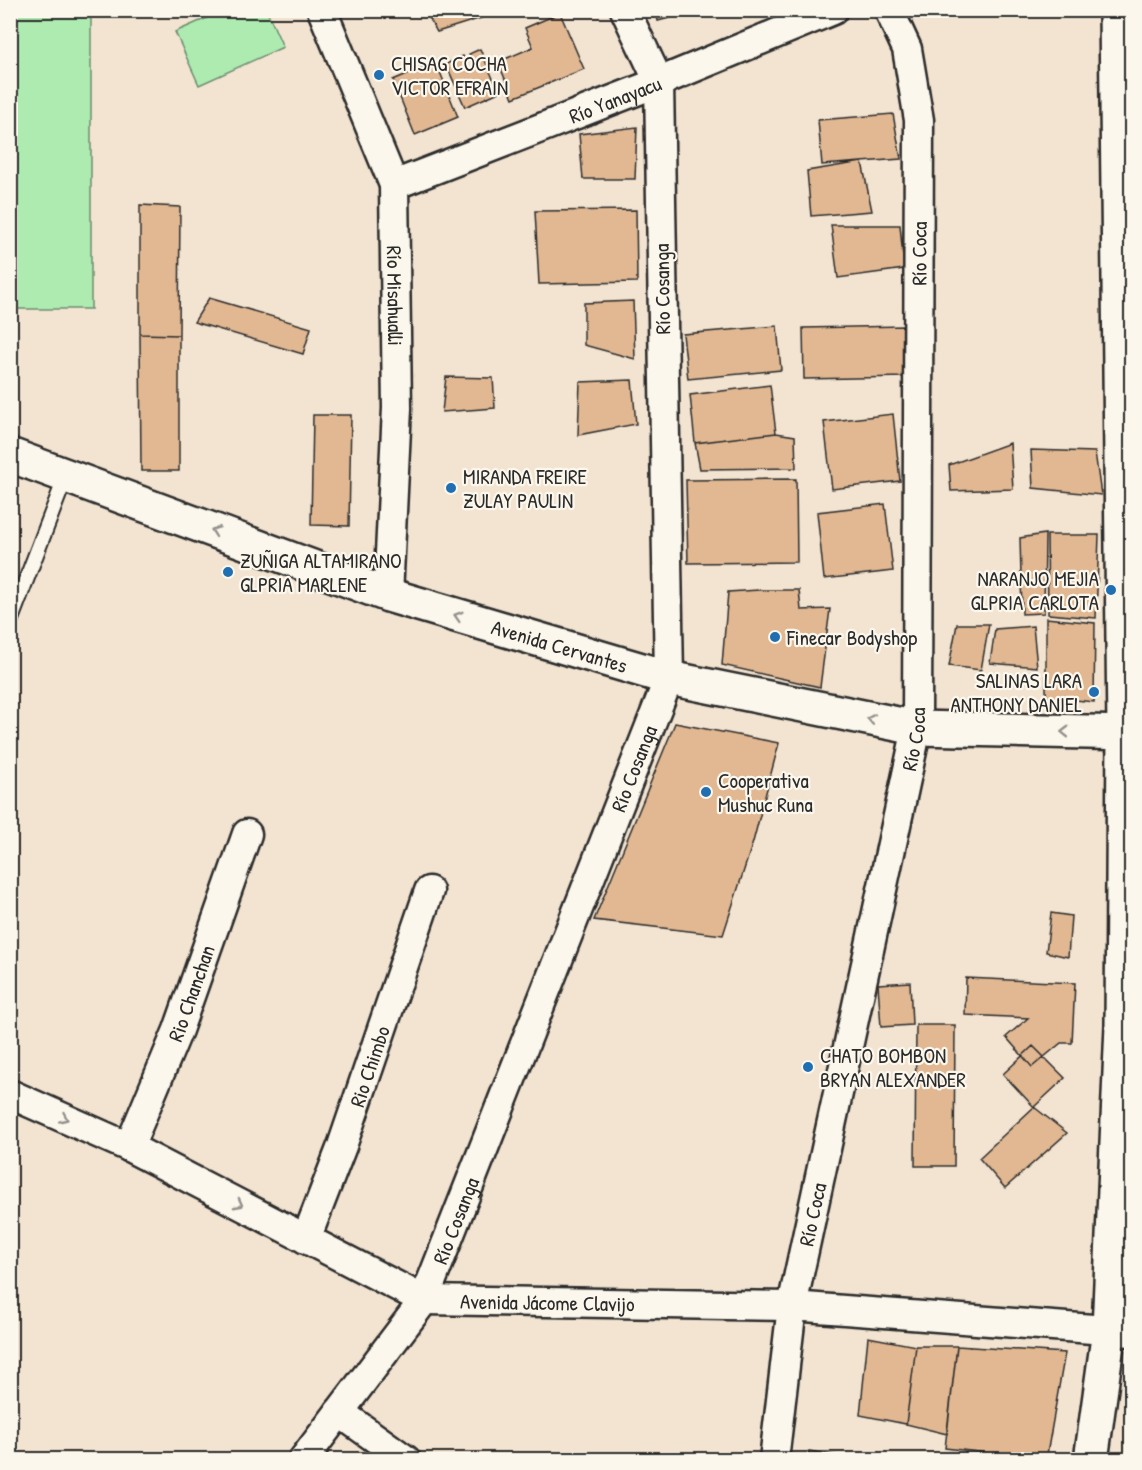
<svg xmlns="http://www.w3.org/2000/svg" width="1142" height="1470" viewBox="0 0 1142 1470" font-family="'Patrick Hand',sans-serif">
<rect width="100%" height="100%" fill="#f3e4d1"/>
<filter id="ink" filterUnits="userSpaceOnUse"><feTurbulence type="fractalNoise" baseFrequency=".0167" numOctaves="2"/><feDisplacementMap in="SourceGraphic" scale="12" xChannelSelector="R" yChannelSelector="G"/><feConvolveMatrix kernelMatrix="1 2 1 2 8 2 1 2 1" color-interpolation-filters="sRGB"/></filter>
<g filter="url(#ink)">
<path fill="#adebb1" stroke="#6c8b6e" stroke-width="1.5" d="M10 11H91V309H11Z
M223 11H267L283 47 199 85 175 32Z"/>
<path fill="#e1b892" stroke="#2b2b2b" stroke-width="1.5" d="M425 10H493L494 14 437 32Z
M656 10H700L658 21Z
M560 13 584 69 513 98 498 62 533 47 525 28Z
M480 49 499 92 465 107 446 64 463 56 470 72 476 69 469 54Z
M436 62 458 117 415 135 393 80Z
M893 114 901 159 822 165 818 120Z
M637 127 635 179H583L579 134Z
M862 162 872 211 811 216 807 171Z
M140 205 180 207 179 335 140 334Z
M636 210 637 282 539 284 535 211Z
M831 225H900L904 269 838 278Z
M209 298 311 328 303 354 194 322Z
M633 301 635 359 584 345V303Z
M777 326 781 370 688 379 683 334Z
M905 326 906 377 804 379 803 328Z
M140 334 179 335V471H141Z
M446 377 493 378 495 408 442 412Z
M632 380 636 424 578 435 580 382Z
M770 385 776 433 695 443 690 395Z
M893 414 900 481 832 489 824 422Z
M313 415H351L349 526 311 525Z
M776 433 795 436 796 468 700 469 695 443Z
M1010 443 1013 489 951 491 949 465Z
M1031 450 1095 452 1101 495 1033 488Z
M796 479 797 562 688 563 686 480Z
M885 504 893 571 824 579 817 512Z
M1045 534 1044 613 1022 614 1020 538Z
M1047 535H1099L1096 618 1048 614Z
M759 590H799L801 610 830 609 820 687 722 665 728 592Z
M1046 618 1095 623 1094 702 1046 697Z
M957 624H989L981 670 949 666Z
M1033 626 1037 667 990 663 995 629Z
M675 723 779 743 753 842 723 935 594 920Z
M1051 913 1071 916 1068 957 1046 952Z
M966 978 1075 983 1072 1043H1061L1032 1067 1006 1037 1028 1018 965 1015Z
M910 982 912 1025 881 1027 878 984Z
M916 1025H955L954 1166H915Z
M1033 1046 1065 1078 1034 1107 1003 1074Z
M1034 1107 1067 1133 1005 1188 979 1158Z
M868 1337 916 1346 906 1424 860 1415Z
M916 1346H957L947 1434 906 1424Z
M957 1346 1065 1353 1046 1460 945 1448Z
M809 1451 856 1459V1460H807Z"/>
<g fill="none" stroke-linecap="round" stroke-linejoin="round">
<g stroke="#2b2b2b" stroke-width="18">
<path id="lane" d="M10 622 66 476"/>
</g>
<g stroke="#2b2b2b" stroke-width="33">
<g id="street">
<path id="s1" d="M322 10 394 185 397 408 388 595"/>
<path id="s2" d="M394 185 659 82 833 10"/>
<path id="s3" d="M10 1094 129 1147 424 1300 792 1306 1132 1332"/>
<path id="s4" d="M129 1147 178 1030 247 834"/>
<path id="s5" d="M306 1239 342 1146 429 891"/>
<path d="M339 1412 406 1460"/>
<path id="s6" d="M303 1460 424 1300 669 678 659 82 625 10"/>
<path id="s7" d="M774 1460 792 1306 917 728 919 120 907 49 889 10"/>
</g>
</g>
<g stroke="#2b2b2b" stroke-width="38">
<g id="secondary">
<path id="s8" d="M10 455 388 595 669 678 917 728 1132 733"/>
<path d="M1091 1460 1109 1330 1122 1025 1124 732 1116 10"/>
</g>
</g>
<use href="#lane" stroke="#fbf7ec" stroke-width="14"/>
<use href="#street" stroke="#fbf7ec" stroke-width="28"/>
<use href="#secondary" stroke="#fbf7ec" stroke-width="33"/>
</g>
<defs><path id="oneway-chevron" d="M-2-3.5L2.5 0L-2 3.5" fill="none" stroke-width="1.6" stroke-linecap="round" stroke-linejoin="round" transform="scale(1.5)"/></defs>
<g stroke="#93918c">
<use href="#oneway-chevron" transform="translate(215 531) rotate(-160)"/>
<use href="#oneway-chevron" transform="translate(458 616) rotate(-163)"/>
<use href="#oneway-chevron" transform="translate(871 719) rotate(-169)"/>
<use href="#oneway-chevron" transform="translate(1065 732) rotate(-179)"/>
<use href="#oneway-chevron" transform="translate(64 1118) rotate(24)"/>
<use href="#oneway-chevron" transform="translate(239 1204) rotate(28)"/>
</g>
</g>
<g fill="#1f6fb2" stroke="#fbf7ec" stroke-width="2">
<circle cx="379" cy="75" r="6"/>
<circle cx="451" cy="488" r="6"/>
<circle cx="228" cy="572" r="6"/>
<circle cx="1111" cy="590" r="6"/>
<circle cx="775" cy="637" r="6"/>
<circle cx="1094" cy="692" r="6"/>
<circle cx="706" cy="792" r="6"/>
<circle cx="808" cy="1067" r="6"/>
</g>
<g text-anchor="middle" dominant-baseline="central" stroke-width="4.5" stroke-linejoin="round" paint-order="stroke">
<g font-size="21" fill="#2b2b2b" stroke="#fbf7ec" text-anchor="start">
<text x="391" y="63">CHISAG COCHA<tspan x="391" dy="24">VICTOR EFRAIN</tspan></text>
<text x="463" y="476">MIRANDA FREIRE<tspan x="463" dy="24">ZULAY PAULIN</tspan></text>
<text x="240" y="560">ZUÑIGA ALTAMIRANO<tspan x="240" dy="24">GLPRIA MARLENE</tspan></text>
<text x="1099" y="578" text-anchor="end">NARANJO MEJIA<tspan x="1099" dy="24">GLPRIA CARLOTA</tspan></text>
<text x="787" y="637">Finecar Bodyshop</text>
<text x="1082" y="680" text-anchor="end">SALINAS LARA<tspan x="1082" dy="24">ANTHONY DANIEL</tspan></text>
<text x="718" y="780">Cooperativa<tspan x="718" dy="24">Mushuc Runa</tspan></text>
<text x="820" y="1055">CHATO BOMBON<tspan x="820" dy="24">BRYAN ALEXANDER</tspan></text>
</g>
<g font-size="21" fill="#2b2b2b" stroke="#fbf7ec">
<text stroke="none"><textPath href="#s2" startOffset="237">Río Yanayacu</textPath></text>
<text stroke="none"><textPath href="#s7" startOffset="1221">Río Coca</textPath></text>
<text transform="translate(662 289) rotate(-91)">Río Cosanga</text>
<text stroke="none"><textPath href="#s1" startOffset="300">Río Misahualli</textPath></text>
<text stroke="none"><textPath href="#s8" startOffset="582">Avenida Cervantes</textPath></text>
<text stroke="none"><textPath href="#s7" startOffset="735">Río Coca</textPath></text>
<text stroke="none"><textPath href="#s6" startOffset="772">Río Cosanga</textPath></text>
<text stroke="none"><textPath href="#s4" startOffset="166">Rio Chanchan</textPath></text>
<text stroke="none"><textPath href="#s5" startOffset="184">Rio Chimbo</textPath></text>
<text stroke="none"><textPath href="#s7" startOffset="249">Río Coca</textPath></text>
<text stroke="none"><textPath href="#s6" startOffset="286">Río Cosanga</textPath></text>
<text stroke="none"><textPath href="#s3" startOffset="586">Avenida Jácome Clavijo</textPath></text>
</g>
</g>
<rect width="1142" height="1470" fill="none" stroke="#fbf7ec" stroke-width="36"/>
<rect x="18" y="18" width="1106" height="1434" fill="none" stroke="#2b2b2b" stroke-width="2" filter="url(#ink)"/>
</svg>
